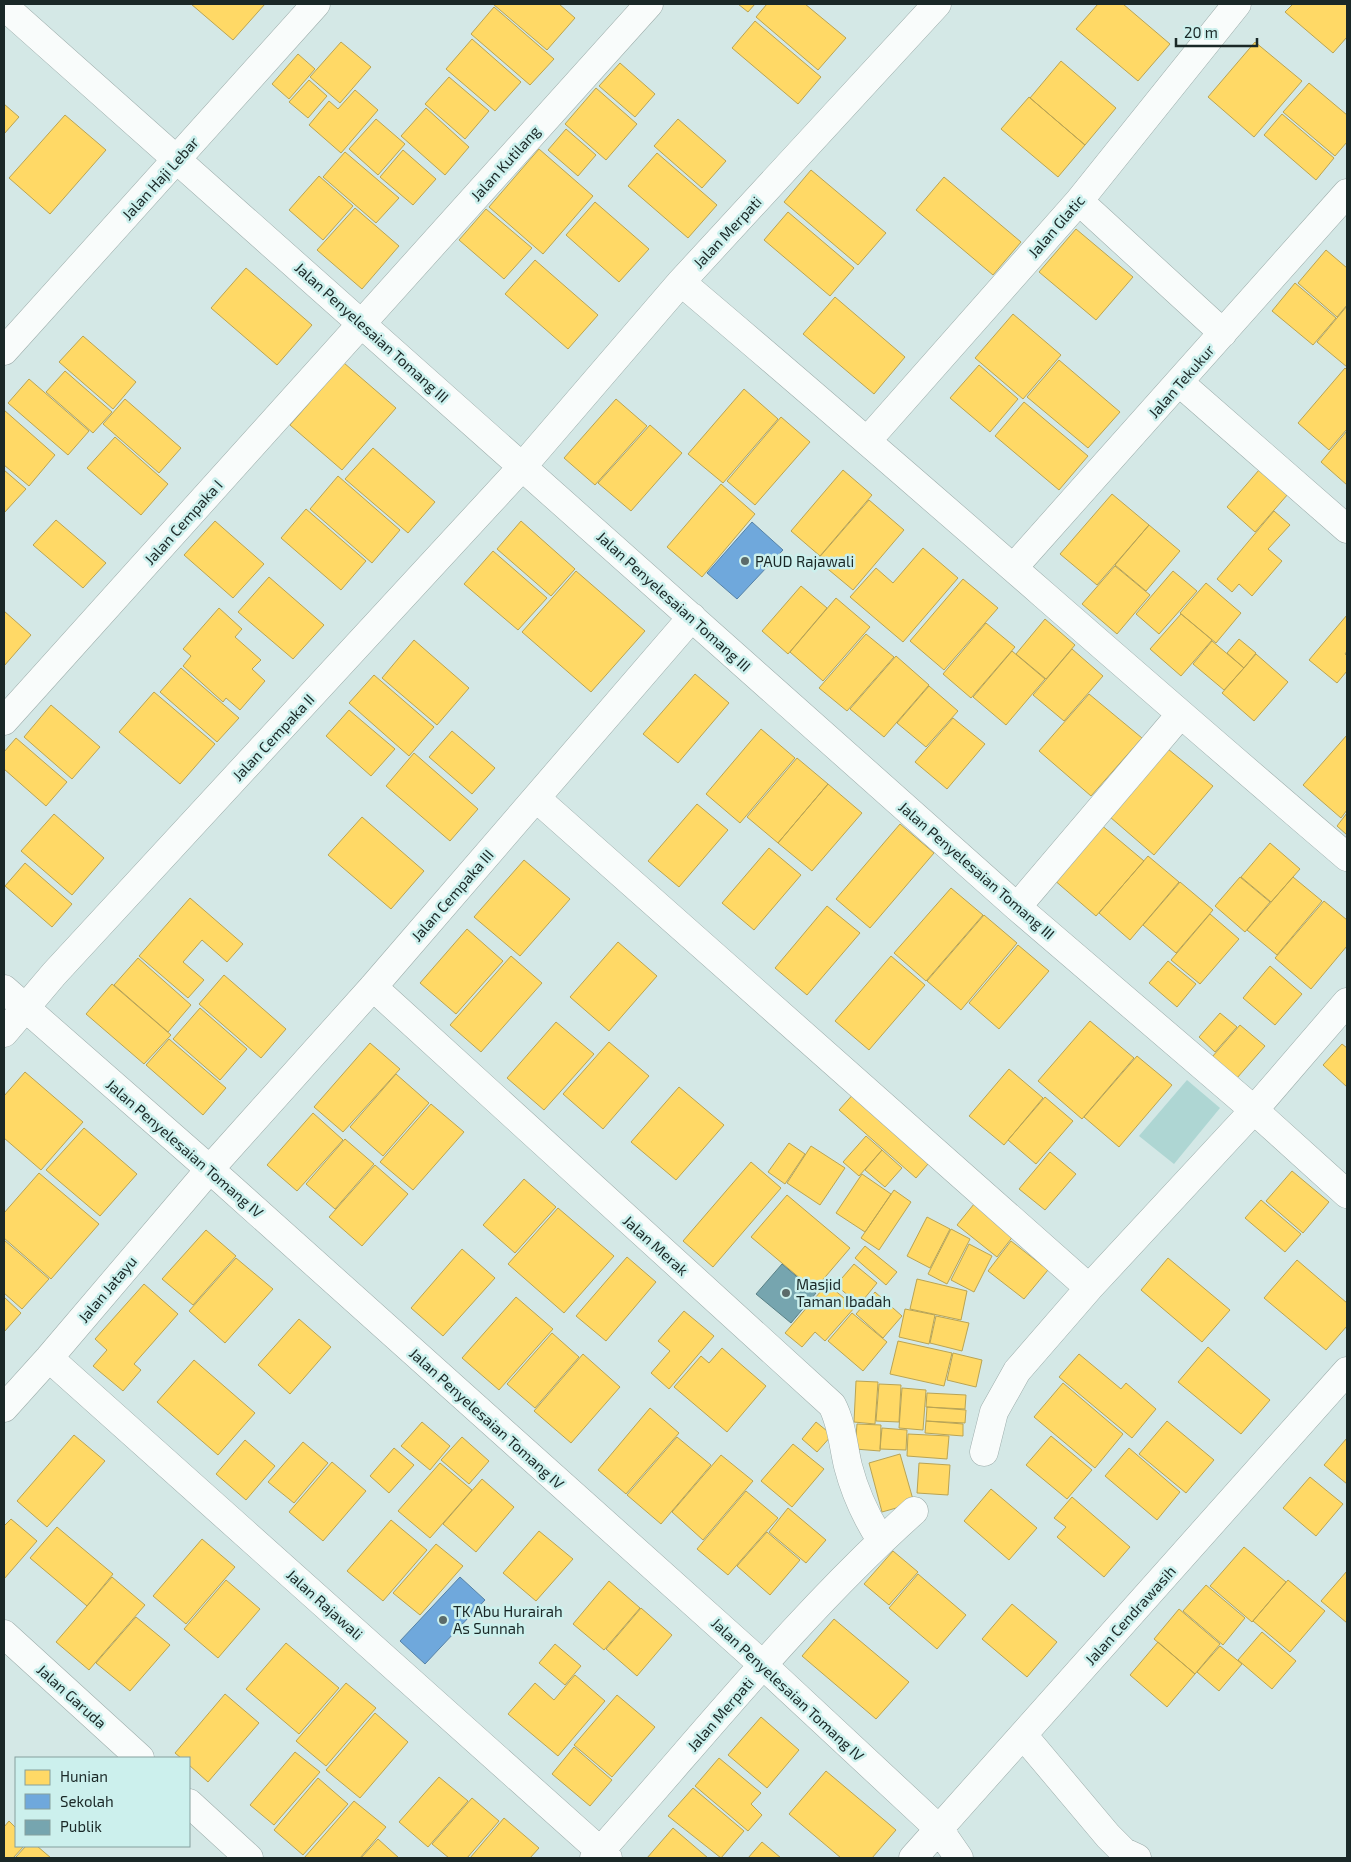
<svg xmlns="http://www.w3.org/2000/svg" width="1351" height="1862" viewBox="0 0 1351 1862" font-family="'Exo 2',sans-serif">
<rect width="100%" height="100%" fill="#d4e8e6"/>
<path fill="#aed6d3" d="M1187 1080 1220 1108 1174 1164 1139 1136Z"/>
<path fill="#ffd966" stroke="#baa453" d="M191 4H265L233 40Z
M493 4H559L575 18 547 50Z
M738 4H755L748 12Z
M767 4H805L846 38 818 70 756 17Z
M1098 4H1123L1170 44 1138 81 1076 29Z
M1293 4H1347V37L1333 53 1285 12Z
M494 7 554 59 530 85 471 34Z
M755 21 821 77 798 104 732 48Z
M472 39 521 82 495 111 446 69Z
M341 42 371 67 340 103 310 77Z
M1255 42 1302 81 1254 137 1208 97Z
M298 54 315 69 289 99 272 84Z
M1061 61 1116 108 1085 145 1030 98Z
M620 63 655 94 635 117 599 86Z
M449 77 489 111 465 139 425 104Z
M309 80 327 96 308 118 289 102Z
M1309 83 1347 115V142L1335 156 1283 112Z
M596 88 637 124 606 160 565 124Z
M355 90 378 110 341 153 309 125 329 101 338 109Z
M1029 97 1085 145 1058 177 1001 129Z
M4 104 19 117 4 134Z
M426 108 469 147 445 175 401 136Z
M1282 114 1334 158 1316 180 1264 135Z
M65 115 106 150 50 214 9 178Z
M376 119 405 144 378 175 349 149Z
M678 119 726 161 702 188 654 146Z
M566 129 596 155 578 176 548 150Z
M539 149 593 196 543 254 489 207Z
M403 150 436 179 413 205 380 177Z
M345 152 399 198 376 223 323 177Z
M657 153 717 205 688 238 628 186Z
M811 170 886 233 858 265 784 202Z
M319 176 353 206 323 240 289 210Z
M944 177 1021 242 993 275 916 210Z
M595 202 649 249 619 282 566 235Z
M355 208 399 246 362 289 317 250Z
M486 209 532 248 504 279 459 240Z
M788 212 854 268 830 296 764 240Z
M1076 229 1133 277 1096 320 1039 272Z
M1326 250 1347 268V305L1337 317 1298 283Z
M535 260 598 315 568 349 505 294Z
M246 268 312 325 277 365 211 308Z
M1295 283 1336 318 1313 345 1272 311Z
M835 297 905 357 874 394 803 334Z
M1347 306V367L1317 342Z
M1013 314 1061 355 1023 399 975 358Z
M83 336 136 382 113 409 59 362Z
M1059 360 1120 412 1088 448 1027 397Z
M344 363 396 408 342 470 290 425Z
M979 365 1018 399 990 432 950 398Z
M1345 368 1347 370V429L1329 450 1298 423Z
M65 371 112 412 93 433 46 392Z
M29 379 89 431 68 455 8 403Z
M744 389 778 419 723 483 688 454Z
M125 399 181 448 159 473 103 424Z
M616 399 647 426 595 485 564 458Z
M1024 402 1088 456 1059 490 995 436Z
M4 410 55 455 29 486 4 465Z
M781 417 810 442 755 505 727 481Z
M650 425 682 453 631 511 598 483Z
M1347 431V485L1321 462Z
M115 437 168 484 141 515 87 468Z
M373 448 435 502 408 533 345 479Z
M4 470 26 489 4 513Z
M843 470 872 495 820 556 791 531Z
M1259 470 1288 494 1255 532 1227 507Z
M338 476 400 530 372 563 310 509Z
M721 484 755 514 702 577 667 547Z
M1112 494 1149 525 1097 585 1060 554Z
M869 500 904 530 853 590 817 560Z
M306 509 366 561 341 590 281 538Z
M1274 511 1290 525 1268 549 1282 561 1252 596 1239 584 1232 592 1217 579Z
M56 520 106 563 83 588 33 545Z
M215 521 264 564 233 598 184 555Z
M521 521 575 569 551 596 497 549Z
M1149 525 1180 551 1146 591 1115 565Z
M923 548 958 578 903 642 850 597 876 568 893 583Z
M493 551 547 598 518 630 464 584Z
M1115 566 1150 595 1117 634 1082 604Z
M576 571 645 631 591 692 522 632Z
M1173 571 1197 591 1159 634 1136 614Z
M269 577 324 625 293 659 238 612Z
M963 579 998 608 944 670 910 641Z
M1206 583 1241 613 1216 643 1180 613Z
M801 586 827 608 788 654 762 631Z
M836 598 870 627 823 681 790 652Z
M219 608 242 629 235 637 261 660 252 669 265 681 240 710 226 698 223 702 183 666 191 656 183 649Z
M4 611 31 635 4 666Z
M1181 614 1212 640 1181 676 1150 649Z
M1347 615V651L1345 654 1347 656V671L1337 683 1309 660Z
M1045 619 1075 645 1046 679 1016 654Z
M986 623 1015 647 971 698 943 674Z
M866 634 894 657 847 711 819 688Z
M1239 639 1256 653 1244 668 1227 653Z
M414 640 469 688 437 725 382 678Z
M1212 641 1244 668 1224 690 1193 664Z
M1072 649 1103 676 1064 721 1033 695Z
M1012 651 1045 679 1006 725 973 697Z
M1256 654 1288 682 1254 721 1222 693Z
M896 656 929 685 884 737 850 709Z
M181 668 239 718 217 742 160 692Z
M695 674 729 703 678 763 643 734Z
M374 675 434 727 409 756 349 703Z
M929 686 958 711 926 747 897 723Z
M154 692 215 744 180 784 119 732Z
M1089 694 1142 738 1091 796 1039 751Z
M51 705 100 747 72 779 24 737Z
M349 710 395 749 371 776 326 736Z
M953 718 985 744 947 789 915 762Z
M761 729 795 758 740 823 706 794Z
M452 731 495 768 472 794 429 757Z
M1347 735V810L1341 818 1303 785Z
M16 738 67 782 46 806 4 769V752Z
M1168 749 1213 786 1154 855 1110 817Z
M414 753 478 809 450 841 386 786Z
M797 758 828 784 778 843 747 817Z
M828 784 862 813 812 871 778 843Z
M697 804 728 830 679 887 648 861Z
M1347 813V835L1337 826Z
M54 814 104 858 72 895 21 851Z
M362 817 424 871 391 909 328 855Z
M900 824 934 853 870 928 836 899Z
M1100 824 1144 861 1096 916 1053 879Z
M1270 843 1300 869 1271 902 1241 877Z
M769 848 801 875 754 930 722 903Z
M1148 856 1179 882 1130 940 1099 913Z
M524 860 570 899 520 956 474 917Z
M25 863 72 904 52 927 5 886Z
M1240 877 1270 902 1245 932 1215 906Z
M1293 877 1322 901 1277 955 1247 930Z
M1180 882 1213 910 1176 953 1143 925Z
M951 888 983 915 926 981 894 953Z
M190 898 243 944 227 962 202 940 183 962 204 980 188 998 139 956Z
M1324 901 1347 920V946L1311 989 1275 958Z
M827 906 860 933 807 995 775 968Z
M1210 914 1239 939 1200 984 1171 960Z
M984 915 1017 943 961 1010 927 981Z
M467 929 503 961 456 1014 420 983Z
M618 942 657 976 609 1031 570 997Z
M1018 945 1049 971 999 1029 969 1003Z
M511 956 542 983 481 1052 450 1025Z
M891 956 925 985 869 1050 835 1021Z
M138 958 191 1005 168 1032 114 985Z
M1168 961 1196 984 1177 1007 1149 983Z
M1270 966 1302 994 1275 1025 1243 998Z
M224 975 286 1029 261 1058 199 1004Z
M112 984 171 1035 144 1064 86 1014Z
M200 1008 247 1049 220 1080 173 1039Z
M1220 1013 1237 1027 1215 1052 1199 1037Z
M1090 1021 1134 1058 1082 1119 1038 1081Z
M556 1022 594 1054 544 1110 507 1078Z
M1240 1025 1265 1046 1237 1078 1212 1057Z
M169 1039 226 1088 203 1115 146 1065Z
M609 1042 649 1076 603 1129 563 1094Z
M370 1043 400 1069 343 1132 314 1107Z
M1342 1044 1347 1048V1087L1323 1065Z
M1137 1056 1172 1085 1119 1147 1084 1117Z
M1009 1069 1043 1098 1004 1145 969 1116Z
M25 1072 83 1122 41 1170 4 1138V1096Z
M396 1074 429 1103 383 1156 350 1127Z
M679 1087 724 1125 676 1180 631 1142Z
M857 1090 934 1157 916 1178 839 1110Z
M1045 1097 1073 1121 1036 1164 1008 1140Z
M431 1104 464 1132 413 1190 380 1162Z
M313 1113 343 1140 297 1191 267 1165Z
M84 1128 137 1174 100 1216 46 1170Z
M866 1136 882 1150 859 1176 843 1162Z
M345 1139 374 1164 335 1209 306 1184Z
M789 1143 805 1154 785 1184 768 1172Z
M811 1146 845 1168 820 1205 787 1183Z
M882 1150 902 1168 885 1187 865 1170Z
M1050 1152 1076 1174 1045 1210 1019 1189Z
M751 1162 781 1188 713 1267 683 1241Z
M375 1165 408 1194 362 1246 329 1217Z
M1292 1171 1329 1202 1303 1233 1266 1201Z
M39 1173 99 1224 51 1279 4 1238V1213Z
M862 1174 891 1194 865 1232 836 1213Z
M524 1179 556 1207 515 1253 483 1225Z
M894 1190 911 1202 879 1250 861 1238Z
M787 1195 850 1248 814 1290 751 1237Z
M1261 1200 1301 1234 1285 1252 1245 1218Z
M974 1204 1014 1235 997 1257 957 1225Z
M558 1208 614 1256 564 1313 508 1264Z
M927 1217 950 1229 930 1268 907 1256Z
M951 1229 970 1239 947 1284 928 1274Z
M206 1230 236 1256 193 1305 162 1279Z
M4 1240 49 1279 22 1309 4 1293Z
M1011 1241 1048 1270 1024 1299 988 1271Z
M969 1244 992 1256 974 1292 951 1280Z
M865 1246 897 1272 886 1285 855 1258Z
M462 1249 495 1278 443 1336 411 1308Z
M627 1257 656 1282 606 1341 576 1316Z
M236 1258 273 1289 225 1343 189 1311Z
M1168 1258 1230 1310 1202 1342 1141 1290Z
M1297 1260 1347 1303V1326L1326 1350 1264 1298Z
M854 1264 877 1283 859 1305 836 1285Z
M917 1279 967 1291 961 1320 910 1309Z
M144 1284 178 1314 134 1364 141 1370 123 1391 93 1366 107 1350 95 1339Z
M827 1284 855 1307 825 1341 815 1332 802 1347 785 1333Z
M875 1292 902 1316 883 1338 856 1314Z
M4 1297 21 1313 4 1332Z
M516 1297 553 1329 499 1390 462 1358Z
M905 1309 935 1315 929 1344 899 1337Z
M684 1311 714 1336 669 1389 651 1373 670 1351 658 1341Z
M852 1313 887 1342 863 1371 828 1341Z
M936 1316 969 1323 962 1351 930 1343Z
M299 1319 331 1347 290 1394 258 1365Z
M552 1333 579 1357 535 1408 507 1384Z
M898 1341 952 1353 944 1386 890 1374Z
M1208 1347 1270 1400 1241 1434 1178 1382Z
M722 1348 766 1386 727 1432 674 1387 701 1356 709 1363Z
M953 1353 982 1360 976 1387 947 1380Z
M583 1354 620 1387 571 1443 534 1411Z
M1079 1354 1121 1389 1126 1383 1156 1409 1132 1438 1059 1377Z
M194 1360 255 1413 218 1455 157 1402Z
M856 1381 878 1382 875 1424 854 1422Z
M1063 1383 1123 1434 1095 1468 1034 1417Z
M879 1384 901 1385 899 1422 876 1421Z
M902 1388 926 1390 923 1430 899 1428Z
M927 1393 966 1395 965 1409 926 1407Z
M927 1407 966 1410 965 1423 926 1421Z
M650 1408 679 1433 626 1494 598 1470Z
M926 1421 963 1424V1436L925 1433Z
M1167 1421 1214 1460 1186 1493 1139 1454Z
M422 1422 450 1446 430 1470 401 1446Z
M816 1422 832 1435 817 1452 802 1439Z
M857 1424 881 1425 880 1451 855 1449Z
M882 1428 907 1430 906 1450 880 1449Z
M908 1434 949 1436 947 1459 907 1456Z
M74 1435 105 1461 47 1527 17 1501Z
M1051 1436 1092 1470 1067 1499 1026 1465Z
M462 1437 489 1461 469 1484 441 1460Z
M677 1437 711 1465 661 1524 627 1495Z
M1347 1438V1484L1324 1465Z
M245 1440 275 1466 246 1500 216 1474Z
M303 1442 328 1463 294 1503 268 1482Z
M793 1444 824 1469 792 1507 761 1481Z
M394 1448 414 1465 389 1493 370 1476Z
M1129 1448 1180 1492 1157 1520 1105 1476Z
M900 1454 914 1503 882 1512 869 1463Z
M721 1455 753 1481 703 1540 672 1512Z
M332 1462 366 1491 323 1541 289 1512Z
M440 1463 472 1490 430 1538 398 1511Z
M919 1463 950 1465 948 1495 917 1493Z
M1310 1477 1343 1504 1316 1536 1283 1508Z
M482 1479 514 1507 476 1552 443 1524Z
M991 1489 1037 1528 1009 1560 964 1521Z
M746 1491 778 1518 728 1575 697 1549Z
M1072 1497 1130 1547 1104 1577 1057 1537 1066 1527 1054 1518Z
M788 1508 826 1540 806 1563 769 1532Z
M11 1519 37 1541 4 1579V1526Z
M391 1520 427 1550 383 1601 347 1571Z
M57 1527 113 1574 87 1606 30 1558Z
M539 1531 573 1559 536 1601 503 1573Z
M767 1532 800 1560 770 1595 737 1566Z
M202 1539 235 1567 186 1624 153 1596Z
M436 1544 463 1566 420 1615 393 1593Z
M1244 1547 1286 1582 1252 1622 1210 1586Z
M893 1551 918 1572 889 1605 864 1584Z
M1347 1571V1623L1321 1601Z
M918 1574 966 1615 937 1649 889 1608Z
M112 1577 145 1605 89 1670 56 1642Z
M226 1580 260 1609 218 1658 184 1629Z
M1288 1580 1325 1611 1290 1652 1253 1621Z
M609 1581 640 1608 604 1650 573 1624Z
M1206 1585 1245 1618 1223 1645 1183 1611Z
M1012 1604 1057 1642 1027 1677 982 1639Z
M641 1608 672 1635 637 1676 606 1649Z
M1179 1609 1220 1644 1195 1674 1154 1639Z
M136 1617 170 1645 130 1691 96 1663Z
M834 1619 909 1682 876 1719 802 1656Z
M1262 1632 1296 1661 1272 1689 1238 1660Z
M1158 1642 1195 1674 1167 1707 1130 1675Z
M286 1643 339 1688 299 1734 246 1689Z
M555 1644 581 1666 565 1685 539 1663Z
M1220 1646 1242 1664 1219 1691 1197 1672Z
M575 1675 605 1701 558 1756 508 1714 535 1683 554 1700Z
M346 1683 376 1708 326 1766 296 1741Z
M225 1694 259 1723 208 1782 189 1765V1758H181L175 1753Z
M617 1695 655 1727 612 1777 574 1745Z
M375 1713 408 1742 360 1798 326 1770Z
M761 1717 799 1750 767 1788 728 1755Z
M574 1747 612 1780 590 1806 552 1774Z
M295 1752 320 1772 274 1825 250 1805Z
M719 1758 761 1793 751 1804 762 1815 748 1831 695 1786Z
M826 1771 896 1830 872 1858H841L789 1814Z
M439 1777 468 1801 428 1847 399 1822Z
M318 1778 348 1804 303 1855 274 1830Z
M693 1788 744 1831 721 1858 668 1816Z
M472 1798 499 1821 467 1858H449L432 1844Z
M354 1801 386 1827 360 1858H304Z
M504 1818 539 1848 530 1858H470Z
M9 1821 16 1828V1846H24L13 1858H4V1827Z
M673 1828 708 1858H647Z
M378 1839 399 1858H361Z
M762 1842 781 1858H748Z
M26 1846H37L51 1858H15Z"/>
<path fill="#6fa8dc" stroke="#5682a6" d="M752 522 783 550 737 599 707 573Z
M460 1577 485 1600 425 1664 400 1641Z"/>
<path fill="#76a5af" stroke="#5a8086" d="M782 1264 816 1293 791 1323 756 1294Z"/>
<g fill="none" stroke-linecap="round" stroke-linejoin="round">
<g stroke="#9cacaa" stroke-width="29">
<path id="minor" d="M4 6 1017 907 1254 1110 1347 1194
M1079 201 1223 333
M681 282C905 471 1124 667 1347 857
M4 351 316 4
M1180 383 1347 529
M867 441 1079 201 1237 4
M1014 567 1347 193
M4 721 649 4
M536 798 1089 1288
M1017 907 1180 715
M373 987 832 1405C842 1424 843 1445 848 1466 855 1493 866 1517 881 1540
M4 989 223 1181 763 1665 939 1829 959 1858
M4 1033 54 974 522 467 681 282 937 4
M49 1358 608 1858
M4 1408 49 1358 209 1170 373 987 692 617
M984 1452 994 1412 1017 1371 1089 1288 1254 1110 1347 1002
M4 1634 140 1758
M1023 1735 1108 1836 1124 1852 1137 1858
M189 1803 249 1858
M594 1858C699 1741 797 1616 914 1511
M913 1858 1347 1371"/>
</g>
<use href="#minor" stroke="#f9fcfb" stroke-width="28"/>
</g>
<g fill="#5b6b6a" stroke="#ccf0ed" stroke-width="2">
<circle cx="745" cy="561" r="5"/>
<circle cx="786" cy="1293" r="5"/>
<circle cx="443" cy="1620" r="5"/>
</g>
<g text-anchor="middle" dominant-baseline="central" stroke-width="5" stroke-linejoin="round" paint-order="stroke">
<g font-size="15" fill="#1a2827" stroke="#ccf0ed">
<text transform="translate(505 163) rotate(-48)">Jalan Kutilang</text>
<text transform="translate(160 178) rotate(-48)">Jalan Haji Lebar</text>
<text transform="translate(1056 226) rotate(-49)">Jalan Glatic</text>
<text transform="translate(727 232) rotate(-47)">Jalan Merpati</text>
<text transform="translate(372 332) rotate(42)">Jalan Penyelesaian Tomang III</text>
<text transform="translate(1181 381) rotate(-49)">Jalan Tekukur</text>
<text transform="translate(183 522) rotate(-48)">Jalan Cempaka I</text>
<text transform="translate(674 601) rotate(42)">Jalan Penyelesaian Tomang III</text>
<text transform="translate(273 737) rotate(-47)">Jalan Cempaka II</text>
<text transform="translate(977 870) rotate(41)">Jalan Penyelesaian Tomang III</text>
<text transform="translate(452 895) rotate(-49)">Jalan Cempaka III</text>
<text transform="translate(185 1148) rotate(41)">Jalan Penyelesaian Tomang IV</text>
<text transform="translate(656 1245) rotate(42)">Jalan Merak</text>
<text transform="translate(107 1289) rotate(-50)">Jalan Jatayu</text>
<text transform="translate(487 1418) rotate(42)">Jalan Penyelesaian Tomang IV</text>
<text transform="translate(325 1604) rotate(42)">Jalan Rajawali</text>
<text transform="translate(1130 1615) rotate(-48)">Jalan Cendrawasih</text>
<text transform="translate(788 1689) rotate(43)">Jalan Penyelesaian Tomang IV</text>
<text transform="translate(72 1696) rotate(42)">Jalan Garuda</text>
<text transform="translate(720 1714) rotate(-49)">Jalan Merpati</text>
</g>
<g font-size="15" fill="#1a2827" stroke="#ccf0ed" text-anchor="start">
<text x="755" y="561">PAUD Rajawali</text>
<text x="796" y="1284">Masjid<tspan x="796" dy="17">Taman Ibadah</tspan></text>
<text x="453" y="1611">TK Abu Hurairah<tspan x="453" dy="17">As Sunnah</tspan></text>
</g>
</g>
<rect width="1351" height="1862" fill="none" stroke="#1a2827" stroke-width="10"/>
<rect x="15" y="1757" width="175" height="90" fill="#ccf0ed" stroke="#85a09e"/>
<rect x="25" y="1770" width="25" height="15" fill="#ffd966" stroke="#85a09e"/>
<text x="60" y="1782" font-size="15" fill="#1a2827">Hunian</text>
<rect x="25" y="1794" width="25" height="15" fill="#6fa8dc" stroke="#85a09e"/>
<text x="60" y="1807" font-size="15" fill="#1a2827">Sekolah</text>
<rect x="25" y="1820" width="25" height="15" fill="#76a5af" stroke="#85a09e"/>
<text x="60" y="1832" font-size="15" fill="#1a2827">Publik</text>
<path d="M1176 38v8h81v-8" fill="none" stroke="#1a2827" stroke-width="2.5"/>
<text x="1184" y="38" font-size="15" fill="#1a2827" stroke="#ccf0ed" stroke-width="4" paint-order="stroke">20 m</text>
</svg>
